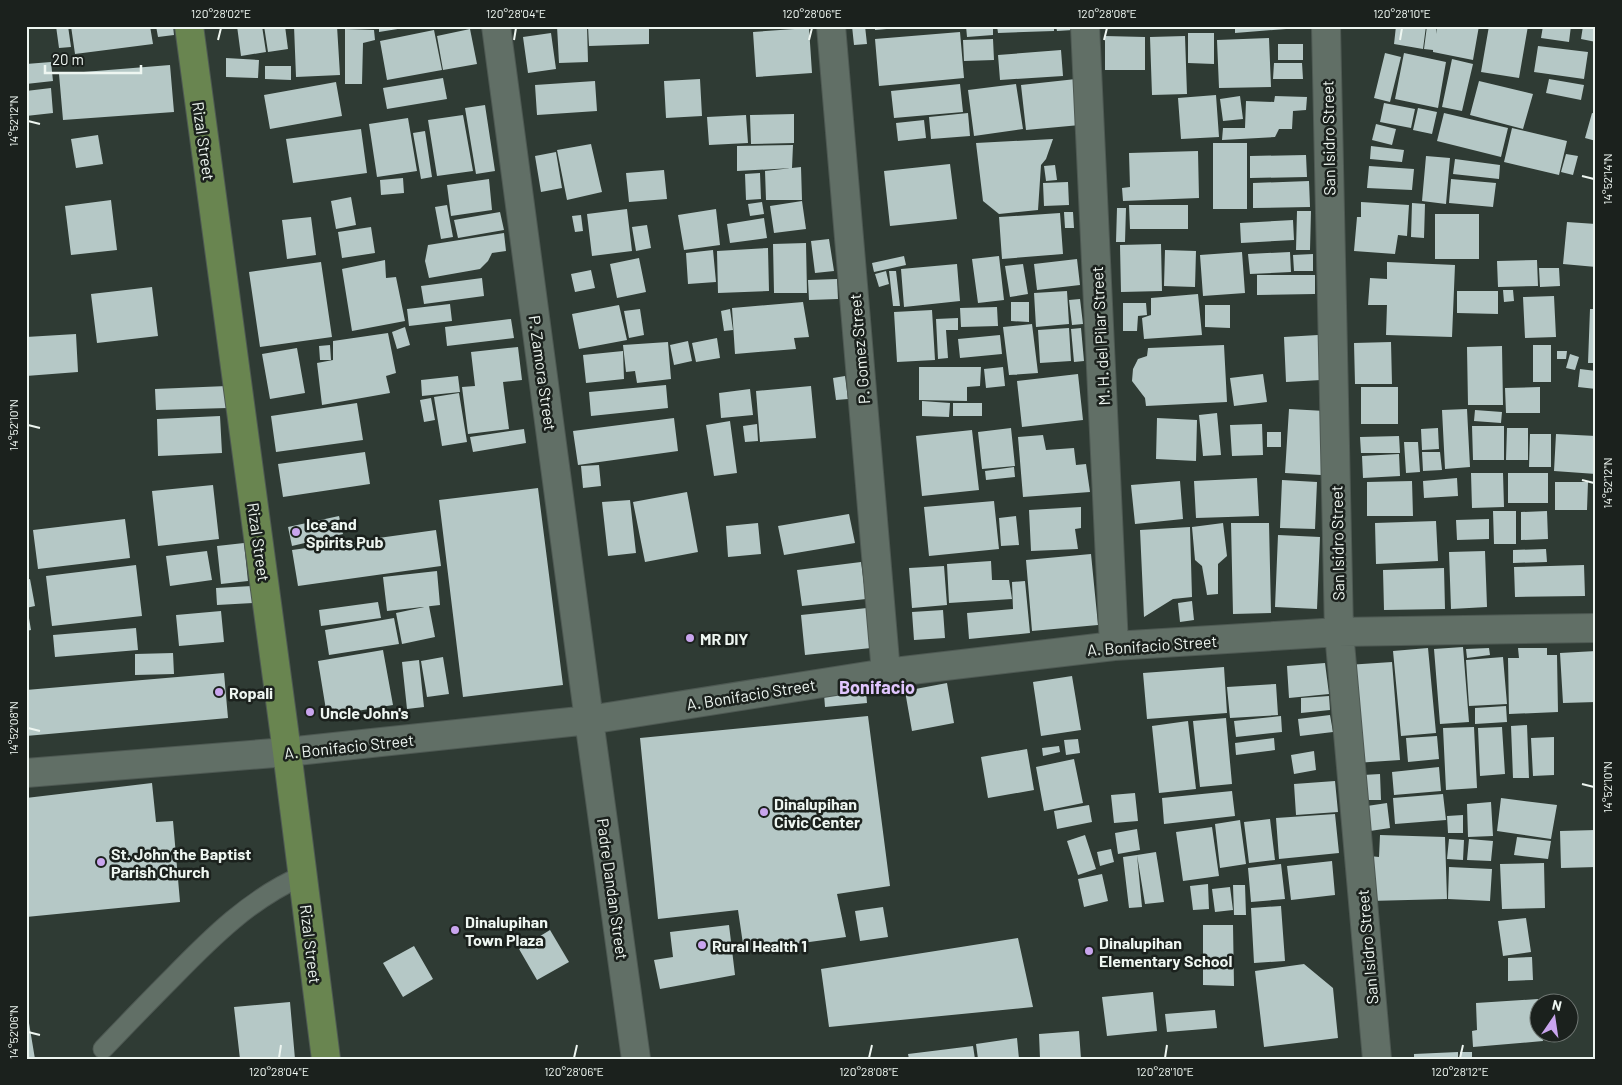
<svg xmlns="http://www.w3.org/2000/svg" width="1622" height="1085" viewBox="0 0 1622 1085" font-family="Barlow,sans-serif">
<rect width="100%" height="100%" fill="#2f3b34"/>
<path fill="#b5c8c6" d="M56 26H68L71 47 59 48Z
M71 26H150L153 44 75 54Z
M156 26H173L174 35 158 37Z
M237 26H262L266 52 241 56Z
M264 26H285L288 49 268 52Z
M294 26H337L340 75 296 77Z
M379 26H410V27L379 32Z
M557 26H587L588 62 559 63Z
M588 26H649V44L589 46Z
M852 26H865L867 44 854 45Z
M875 26H898V28L875 30Z
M966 26H993V35L967 37Z
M997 26H1054V31L998 33Z
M1056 26H1073V30L1057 31Z
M1235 26H1299V28L1235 33Z
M1396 26H1426L1423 49 1394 44Z
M1427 26H1436V34L1437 26H1479L1473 60 1433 52V50L1424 49Z
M1489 26H1528L1519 78 1481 72Z
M1543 26H1571L1569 42 1541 38Z
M1583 26H1596V42L1581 39Z
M809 28 812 73 756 77 753 32Z
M345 29 374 30 375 40 363 43 362 84H345Z
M470 29 477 64 443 70 437 36Z
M434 30 442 70 387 80 380 41Z
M960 32 964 78 879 86 875 39Z
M551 33 556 69 528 73 523 37Z
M1188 33H1214V64L1188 63Z
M1105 36 1145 37V70H1105Z
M1185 36 1187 94 1152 95 1150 37Z
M1269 38 1271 87 1219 88 1217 40Z
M993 39 994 60 964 61 963 40Z
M1278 44H1303V60H1278Z
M1538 46 1588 52 1584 79 1534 72Z
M1061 50 1063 76 1000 80 998 55Z
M1385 53 1401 57 1390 102 1374 98Z
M1404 53 1446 62 1438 108 1395 99Z
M226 58 259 60 258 78 226 77Z
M1452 59 1473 64 1462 111 1442 107Z
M51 62 53 81 26 84V64Z
M1274 63H1302L1303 79H1273Z
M170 65 174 112 63 120 59 74Z
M265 66H291V80L265 79Z
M443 78 447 99 387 109 383 88Z
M700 79 702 116 666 118 664 81Z
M1076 79 1080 125 1026 130 1021 85Z
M1549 79 1584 85 1581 100 1546 93Z
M595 81 597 111 537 115 535 85Z
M1479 81 1533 94 1523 129 1470 115Z
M336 82 342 116 270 129 264 95Z
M960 84 963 112 894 118 891 91Z
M1016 84 1023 129 974 136 968 90Z
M51 88 53 113 26 116V91Z
M1216 95 1219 137 1181 139 1178 98Z
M1240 96 1243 119 1223 121 1220 99Z
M1275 96 1307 97 1306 110 1293 111 1292 129H1279L1275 137 1222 140 1223 128H1245L1246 101 1274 102Z
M1384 103 1415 109 1411 128 1380 122Z
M485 105 495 171 476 174 465 108Z
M1418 108 1437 112 1432 134 1413 130Z
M968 113 970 136 931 139 929 117Z
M1444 113 1508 128 1501 157 1437 141Z
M1592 113 1596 114V141L1585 138Z
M794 114V143L751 144 750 115Z
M463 115 473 171 437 176 428 120Z
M746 115 748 143 709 145 707 117Z
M408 118 417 171 377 177 369 124Z
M924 120 926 138 898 141 896 123Z
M1376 124 1396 129 1392 145 1372 140Z
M1512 128 1567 141 1559 175 1504 162Z
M361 129 367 173 293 183 286 139Z
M425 131 432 177 421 179 413 133Z
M98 135 103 164 76 168 71 139Z
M1053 139 1046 159 1041 165 1038 210 999 214 983 201 976 143Z
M1213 143H1247V209H1213Z
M591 144 602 192 567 200 557 150Z
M793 145 792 168 737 171V146Z
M1371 146 1404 150 1402 162 1370 159Z
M1198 151 1199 198 1123 201 1122 188 1130 187 1129 153Z
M556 152 562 188 541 192 535 156Z
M1566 154 1578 156 1573 175 1561 172Z
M1306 155 1307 177 1250 178V156Z
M1426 156 1450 158 1446 204 1422 201Z
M1455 159 1500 165 1499 179 1453 174Z
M950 164 957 219 890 226 884 171Z
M1055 165 1057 180 1046 181 1044 166Z
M1369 166 1414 169 1412 190 1367 188Z
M801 167 802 200H766L765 171Z
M664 170 667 199 629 202 626 173Z
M760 173 761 199 746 200 745 174Z
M403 178 404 193 381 195 380 180Z
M489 179 492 210 451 216 447 185Z
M1451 179 1496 183 1493 207 1449 203Z
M1309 181 1310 207 1253 208V183Z
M1068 182 1069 205 1044 206 1043 183Z
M351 197 356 225 336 229 331 201Z
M111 200 117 250 71 255 65 206Z
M802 201 806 229 774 233 770 206Z
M762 202 764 214 750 216 748 204Z
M1361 202 1409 205 1407 236 1398 235 1395 254 1354 251 1357 217H1361Z
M1412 203 1425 204 1424 238 1411 237Z
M447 205 453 237 441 239 435 207Z
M1129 205H1188V229H1130Z
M1117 208H1126L1125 242H1116Z
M627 209 632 251 592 256 587 214Z
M716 209 720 245 684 250 678 215Z
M1297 211H1311L1310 250H1296Z
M500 212 504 230 458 238 454 220Z
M1064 212H1073L1074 228H1065Z
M1060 213 1063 254 1002 259 999 217Z
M1435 214H1479V259H1435Z
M581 215 583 231 575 232 572 216Z
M311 217 316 255 287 259 282 220Z
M764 218 767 238 730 243 727 224Z
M1293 220 1294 240 1241 243 1240 223Z
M1567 222 1596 224V267L1563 264Z
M647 225 651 248 636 251 632 227Z
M371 227 375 253 342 258 338 232Z
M504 233 506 251 492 253 488 261 480 269 429 278 425 261 428 245Z
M829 239 834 271 815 273 811 241Z
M806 243 807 293H774L773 244Z
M1161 244 1162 291 1121 292 1120 245Z
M768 248 769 291 718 293 717 251Z
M713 250 716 282 688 284 686 253Z
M1165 250 1196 251 1195 287 1164 286Z
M1242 252 1245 293 1203 296 1200 255Z
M1290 252 1291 272 1250 274 1248 254Z
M1313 254V271H1294L1293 255Z
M904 256 906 265 874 272 872 263Z
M999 256 1004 300 978 303 972 259Z
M639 258 646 292 617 298 610 264Z
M1077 259 1080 285 1037 290 1034 264Z
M385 260 386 278 396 277 405 321 352 331 342 269Z
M1537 260 1538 286 1498 287 1497 261Z
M321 262 332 337 260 347 249 272Z
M1387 262 1455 265 1452 337 1386 335 1387 305H1368L1370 278 1387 279Z
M957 264 960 301 904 307 901 269Z
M1023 264 1028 294 1010 297 1005 266Z
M1539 268H1559L1560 286 1540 287Z
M591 270 595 288 575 292 571 274Z
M886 271 889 284 879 287 875 274Z
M889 271H896L900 306H893Z
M1257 275H1315V294L1257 295Z
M482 278 484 296 424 304 421 286Z
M837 279 838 299 809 300 808 280Z
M152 287 158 336 97 343 91 294Z
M1503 290H1513L1514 301 1504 302Z
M1067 291 1069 324 1036 327 1034 293Z
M1457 291H1498V314L1457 313Z
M1198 294 1202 335 1144 339 1142 318 1151 315V298Z
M1554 296 1556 337 1525 338 1523 297Z
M1080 299 1083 324 1072 325 1069 300Z
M803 302 809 337 794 338 796 349 735 354 732 308Z
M1011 302H1029V322L1011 321Z
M1123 303H1146L1147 315 1138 316 1137 331H1123Z
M450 304 452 321 409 326 407 309Z
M619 305 627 340 579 349 572 314Z
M1205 305H1230V328L1205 327Z
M997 307 998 326 961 327 960 308Z
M640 309 644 335 629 338 624 311Z
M730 309 733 330 724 331 721 311Z
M1590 309H1596V363H1588Z
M932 310 935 360 897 362 894 312Z
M958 318V330H946L948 358 938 359 936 319Z
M511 319 514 338 447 346 445 327Z
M1032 324 1038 373 1009 375 1003 327Z
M405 327 410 345 397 349 392 332Z
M1069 328 1071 361 1040 363 1038 330Z
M1081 328 1084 361 1074 362 1071 329Z
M388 333 396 373 386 376 390 393 322 405 317 363 333 360V341Z
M76 334 78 372 26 376V337Z
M1000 335 1002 354 960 358 958 339Z
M1318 335 1321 380 1286 382 1284 337Z
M717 338 720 358 696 362 692 343Z
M688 341 692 361 674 365 670 345Z
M668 342 671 379 637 383 635 371 626 372 623 345Z
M1391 342 1392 384H1355L1354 343Z
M330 345 331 360H320L319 346Z
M1224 345 1227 402 1146 406 1145 398 1132 381 1133 369 1138 359 1147 356 1148 348Z
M1533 345H1551V382H1533Z
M1502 346 1503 405H1468L1467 347Z
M518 347 522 380 503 382 509 429 468 434 462 387 475 386 471 352Z
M297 348 305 393 270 399 262 354Z
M623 351 624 379 586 383 583 355Z
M1557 351H1567L1566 359H1557Z
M1570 354 1579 357 1575 370 1566 368Z
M919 367H981L980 386 967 387V401L919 400Z
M1003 367 1005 386 986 388 984 369Z
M1580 369 1596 371V389L1578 387Z
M1078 374 1083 420 1022 427 1017 381Z
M1263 374 1267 402 1234 406 1230 378Z
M458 376 460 392 422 396 421 380Z
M845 376 848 399 836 400 833 378Z
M666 385 668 408 591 416 589 392Z
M227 386 228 408 156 410 155 389Z
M811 386 816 438 760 442 756 391Z
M1361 387H1398V424H1361Z
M1540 387V413H1506L1505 388Z
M750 389 753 415 721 418 719 393Z
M459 393 467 442 442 446 434 397Z
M431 398 435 420 424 422 420 400Z
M922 401 950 403 949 417 922 416Z
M357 403 363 440 276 452 271 416Z
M953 403H982V416H953Z
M1289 409 1325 411 1321 475 1285 473Z
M1467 409 1470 467 1445 469 1442 410Z
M1475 410 1502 412 1501 423 1474 421Z
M1217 413 1221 455 1203 456 1199 415Z
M220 416 222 453 158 456 157 419Z
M674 418 678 451 578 465 573 431Z
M1157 418 1197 420 1196 461 1156 459Z
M730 421 737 473 714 476 706 425Z
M757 424 758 441 745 442 743 426Z
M1262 424 1263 455 1232 456 1230 425Z
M1472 426H1504V460H1473Z
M1011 428 1015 466 982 469 978 432Z
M1438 428 1439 449 1422 450 1421 429Z
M1507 428H1528V460H1506Z
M524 429 526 443 473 452 470 437Z
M972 430 979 490 922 496 916 436Z
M1267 432H1281V447H1267Z
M1530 434H1551V467H1529Z
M1556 434 1596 436V474L1554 471Z
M1043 435 1046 450 1074 448 1076 465 1086 464 1090 492 1023 497 1018 437Z
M1399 436 1400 453H1361L1360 437Z
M1404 442H1418L1420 472 1406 473Z
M365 452 370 484 283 497 278 464Z
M1422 452H1440L1442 470 1423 471Z
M1399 454 1400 476 1363 478 1362 456Z
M599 465 601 486 583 488 581 466Z
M1014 467 1015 477 986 480 985 471Z
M1471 473H1503L1504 507 1472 508Z
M1508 473H1548V503H1508Z
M1257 478 1259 516 1196 518 1194 481Z
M1457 478 1458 496 1424 498 1423 481Z
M1282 480 1317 482 1315 529 1280 528Z
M1180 481 1183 519 1135 524 1131 485Z
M1412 481 1413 516H1367V482Z
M1555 482H1588L1587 510H1555Z
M213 485 219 539 158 546 152 491Z
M538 488 563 685 463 697 439 500Z
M687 492 698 552 645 562 633 502Z
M630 500 636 553 608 556 602 502Z
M994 501 999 549 929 556 924 507Z
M1081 507V528L1075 529 1078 549 1031 551 1029 510Z
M1493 511H1516V544H1494Z
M1547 511 1548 539 1521 540V512Z
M849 514 855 543 784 555 778 526Z
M339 516 343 534 292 546 288 527Z
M1016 516 1019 545 1001 546 999 518Z
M125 519 130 558 38 569 33 530Z
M1489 519V539L1457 540 1456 520Z
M1436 521 1438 561 1376 564 1375 523Z
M758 523 761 554 728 557 726 526Z
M1223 523 1227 556 1218 564V594L1207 595 1202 566 1195 560 1192 527Z
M1231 523H1269L1271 613 1233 614Z
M1190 527 1192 597 1173 599 1144 617 1140 530Z
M436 530 441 566 298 586 292 550Z
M1278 535 1320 537 1317 609 1275 607Z
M244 543 248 581 221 584 217 546Z
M1546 549 1547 562 1513 563V550Z
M207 551 212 580 170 586 166 556Z
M1485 551 1487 607 1451 609 1449 552Z
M1091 554 1098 625 1032 631 1026 560Z
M991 561 992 580H1009L1012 599 949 603 947 564Z
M861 562 866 599 802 606 797 570Z
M136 565 142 616 52 626 46 576Z
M1584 565 1585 596 1515 597 1514 567Z
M944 566 947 605 912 608 909 568Z
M1444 568 1445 609 1384 610 1383 570Z
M437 571 440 605 387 611 383 577Z
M30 579 35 606 26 608V580Z
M1025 581 1030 633 969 639 967 613 1013 609 1012 582Z
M252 586 253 603 217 605 216 588Z
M1192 601 1194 620 1180 622 1178 603Z
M378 602 381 618 321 626 319 610Z
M429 606 435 637 402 644 396 613Z
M867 608 871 648 805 655 801 615Z
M943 610 945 638 914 640 912 612Z
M221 611 224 642 179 646 176 615Z
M26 612H28L31 630 26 631Z
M394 618 399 644 329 655 325 630Z
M136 628 138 650 55 657 53 635Z
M1463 647 1469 722 1440 724 1434 649Z
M1428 648 1436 733 1401 736 1393 651Z
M1489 648 1490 655 1467 658 1466 649Z
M1518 648H1547V655H1557L1558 712 1509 714 1508 658H1519Z
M383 650 393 705 327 716 318 661Z
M1596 651V702L1563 703 1560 653Z
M173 653 174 674 135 675V654Z
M443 657 449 694 427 697 421 661Z
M1503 657 1507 704 1469 706 1466 660Z
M419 660 424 707 407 709 402 662Z
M1392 662 1400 760 1355 763 1347 665Z
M1325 663 1329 694 1289 698 1287 666Z
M1224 667 1227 713 1147 719 1143 673Z
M224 673 228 718 26 736V690Z
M1072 676 1081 730 1041 736 1033 682Z
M947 683 954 723 912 731 905 691Z
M1276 684 1278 715 1230 718 1227 687Z
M866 690 867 703 825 707 824 694Z
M1329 696 1330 710 1301 713V698Z
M1506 706 1507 722 1475 724V708Z
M1330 715 1333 732 1300 736 1298 719Z
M868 716 890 886 837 894 846 937 744 951 738 910 658 919 640 738Z
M1281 716 1282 732 1236 737 1234 721Z
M1226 718 1232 784 1200 787 1193 721Z
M1188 721 1196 789 1159 793 1152 726Z
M1527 725 1529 778H1513L1511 726Z
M1474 727 1477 788 1446 790 1443 728Z
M1502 727 1505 774 1480 776 1478 728Z
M1437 736 1439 759 1408 762 1406 738Z
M1554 737V775L1533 776 1531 738Z
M1274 738 1275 750 1236 755 1235 743Z
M1078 739 1080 753 1066 755 1064 740Z
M1059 746 1060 752 1043 756 1042 748Z
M1027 749 1034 790 988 798 981 757Z
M1314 751 1316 770 1294 774 1291 755Z
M1074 759 1083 803 1044 811 1036 767Z
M1439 767 1441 791 1394 795 1392 772Z
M1380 774 1381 800H1363V775Z
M1335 781 1338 812 1296 815 1294 784Z
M152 783 156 822 173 821 180 902 26 917V798Z
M1232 791 1235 816 1164 824 1162 798Z
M1135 793 1138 821 1114 823 1111 795Z
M1443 794 1446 820 1395 824 1393 798Z
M1501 798 1557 805 1551 839 1497 831Z
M1491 802 1493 836 1468 837 1467 804Z
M1387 803 1390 828 1370 831 1367 806Z
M1089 805 1092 822 1057 829 1054 811Z
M1335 814 1339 853 1279 859 1276 818Z
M1463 815V833H1448L1447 816Z
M1270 819 1275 860 1249 863 1244 822Z
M1240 820 1246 864 1220 868 1215 824Z
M1212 827 1219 876 1183 881 1176 832Z
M1137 829 1140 850 1118 854 1115 833Z
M1596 830V867L1561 868 1560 831Z
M1085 835 1096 869 1078 875 1067 841Z
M1380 835 1445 837 1447 899 1369 901V856L1379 857Z
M1517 837 1551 841 1548 859 1514 855Z
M1449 839 1464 840 1463 860 1447 859Z
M1469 839 1493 841 1491 861 1467 860Z
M1111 849 1114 862 1100 866 1097 852Z
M1156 852 1164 902 1145 904 1137 855Z
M1137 855 1142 907 1129 908 1123 857Z
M1332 861 1335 895 1291 900 1287 866Z
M1544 863 1545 908 1502 909 1500 864Z
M1281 864 1285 899 1251 902 1248 868Z
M1449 867 1492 869 1490 901 1448 899Z
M1102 874 1108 901 1084 907 1078 879Z
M1208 884 1209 909 1193 910 1190 886Z
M1233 885H1245L1246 915H1234Z
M1230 887 1233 910 1215 912 1212 889Z
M1281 906 1285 961 1254 963 1251 908Z
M883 907 888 937 860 941 855 911Z
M1526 918 1531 952 1503 956 1498 921Z
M729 925 735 975 660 989 654 960 673 957 670 932Z
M1203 925H1233L1234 986 1203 985Z
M550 930 569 962 537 980 519 949Z
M1018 938 1033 1007 829 1027 821 969Z
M414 946 433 979 403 997 383 963Z
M1532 957 1533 980 1508 981V958Z
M1304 964 1333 988 1338 1038 1264 1047 1255 971Z
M1153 992 1157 1031 1107 1036 1102 997Z
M1538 999 1540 1032H1542L1543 1041 1473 1047 1472 1031 1477 1030 1476 1003Z
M290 1002 295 1059H240L234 1007Z
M1215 1010 1217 1028 1167 1032 1165 1014Z
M26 1017H28L35 1059H26Z
M1079 1031 1081 1059H1040L1039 1034Z
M1017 1038 1019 1059H978L976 1044Z
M973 1046 975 1059H909L908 1054Z
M1458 1052V1059H1414V1054Z
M1460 1052H1472V1059H1460Z"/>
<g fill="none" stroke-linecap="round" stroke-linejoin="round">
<g stroke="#4e5953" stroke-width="21">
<path id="lane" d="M103 1049C126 1025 149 1001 173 977 211 938 251 898 302 876"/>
</g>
<g stroke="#4e5953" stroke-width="30">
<path id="street" d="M496 26 589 720 636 1059
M831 26 886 673
M1085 26 1114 646
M1326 26 1339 632 1377 1059
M26 773 287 752 589 720 886 673 1114 646 1339 632 1596 628"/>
</g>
<g stroke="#4e5953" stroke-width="30">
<path id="primary" d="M189 26 287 752 326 1059"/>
</g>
<use href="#lane" stroke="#616f66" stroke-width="19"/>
<use href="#street" stroke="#616f66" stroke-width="28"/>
<use href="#primary" stroke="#698550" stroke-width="28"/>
</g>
<path fill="none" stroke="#eef6f1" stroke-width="2" d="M218 40 221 28M514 40 516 28M809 40 812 28M1104 40 1107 28M1400 40 1402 28M28 121 40 124M1582 176 1594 179M28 425 40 428M1582 480 1594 483M28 728 40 731M1582 784 1594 787M28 1032 40 1035M279 1058 281 1045M574 1058 577 1045M869 1058 872 1045M1165 1058 1167 1045M1460 1058 1463 1045"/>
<g fill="#c9a5ee" stroke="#1b211d" stroke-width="2">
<circle cx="296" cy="532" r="5"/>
<circle cx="690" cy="638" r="5"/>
<circle cx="219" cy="692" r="5"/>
<circle cx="310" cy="712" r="5"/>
<circle cx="764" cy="812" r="5"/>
<circle cx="101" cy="862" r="5"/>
<circle cx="455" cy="930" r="5"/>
<circle cx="702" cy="945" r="5"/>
<circle cx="1089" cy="951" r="5"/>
</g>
<g text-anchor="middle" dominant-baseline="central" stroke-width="5" stroke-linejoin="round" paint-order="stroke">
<g font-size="16" fill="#eef6f1" stroke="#1b211d">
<text transform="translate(1328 138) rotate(-91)">San Isidro Street</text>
<text transform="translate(204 141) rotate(82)">Rizal Street</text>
<text transform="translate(1100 336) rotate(-93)">M. H. del Pilar Street</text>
<text transform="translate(859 349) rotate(-95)">P. Gomez Street</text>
<text transform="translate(543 373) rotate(82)">P. Zamora Street</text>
<text transform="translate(259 542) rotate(82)">Rizal Street</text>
<text transform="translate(1337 543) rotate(-91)">San Isidro Street</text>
<text transform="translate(1152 645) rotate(-4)">A. Bonifacio Street</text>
<text transform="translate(751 694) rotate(-9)">A. Bonifacio Street</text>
<text transform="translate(349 746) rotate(-6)">A. Bonifacio Street</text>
<text transform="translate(613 889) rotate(82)">Padre Dandan Street</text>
<text transform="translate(311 944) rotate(83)">Rizal Street</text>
<text transform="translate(1367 947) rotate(-95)">San Isidro Street</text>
</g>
<g font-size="16" font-weight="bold" fill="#eef6f1" stroke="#1b211d" text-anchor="start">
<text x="306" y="523">Ice and<tspan x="306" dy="18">Spirits Pub</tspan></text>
<text x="700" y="638">MR DIY</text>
<text x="229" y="692">Ropali</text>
<text x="320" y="712">Uncle John's</text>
<text x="774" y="803">Dinalupihan<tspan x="774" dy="18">Civic Center</tspan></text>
<text x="111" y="853">St. John the Baptist<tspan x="111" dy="18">Parish Church</tspan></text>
<text x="465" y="921">Dinalupihan<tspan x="465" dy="18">Town Plaza</tspan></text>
<text x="1099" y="942">Dinalupihan<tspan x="1099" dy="18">Elementary School</tspan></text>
<text x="712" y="945">Rural Health 1</text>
</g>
<g font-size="18" font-weight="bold" fill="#e1c6fe" stroke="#1b211d">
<text x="877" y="687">Bonifacio</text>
</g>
</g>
<rect width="1622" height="1085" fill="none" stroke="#1b211d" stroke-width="55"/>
<g transform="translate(1554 1018) rotate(13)"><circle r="24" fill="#1b211d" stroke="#6f7672"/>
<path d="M0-4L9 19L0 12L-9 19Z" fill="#c9a5ee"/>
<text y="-8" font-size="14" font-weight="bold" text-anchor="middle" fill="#eef6f1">N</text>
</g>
<path d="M45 65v8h96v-8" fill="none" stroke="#eef6f1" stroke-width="2.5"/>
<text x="52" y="65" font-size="15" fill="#eef6f1" stroke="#1b211d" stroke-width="4" paint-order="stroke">20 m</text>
<rect x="28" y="28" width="1566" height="1030" fill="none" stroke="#eef6f1" stroke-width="2"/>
<g font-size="12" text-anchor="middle" fill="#eef6f1">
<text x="221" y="18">120°28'02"E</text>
<text x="516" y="18">120°28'04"E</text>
<text x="812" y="18">120°28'06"E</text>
<text x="1107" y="18">120°28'08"E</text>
<text x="1402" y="18">120°28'10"E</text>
<text transform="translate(14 121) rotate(-90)" y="4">14°52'12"N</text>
<text transform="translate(1608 179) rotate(-90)" y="4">14°52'14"N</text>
<text transform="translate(14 425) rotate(-90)" y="4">14°52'10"N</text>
<text transform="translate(1608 483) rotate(-90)" y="4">14°52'12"N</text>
<text transform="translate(14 728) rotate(-90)" y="4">14°52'08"N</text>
<text transform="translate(1608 787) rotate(-90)" y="4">14°52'10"N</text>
<text transform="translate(14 1032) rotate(-90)" y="4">14°52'06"N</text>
<text x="279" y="1076">120°28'04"E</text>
<text x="574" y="1076">120°28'06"E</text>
<text x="869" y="1076">120°28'08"E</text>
<text x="1165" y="1076">120°28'10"E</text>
<text x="1460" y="1076">120°28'12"E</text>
</g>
</svg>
